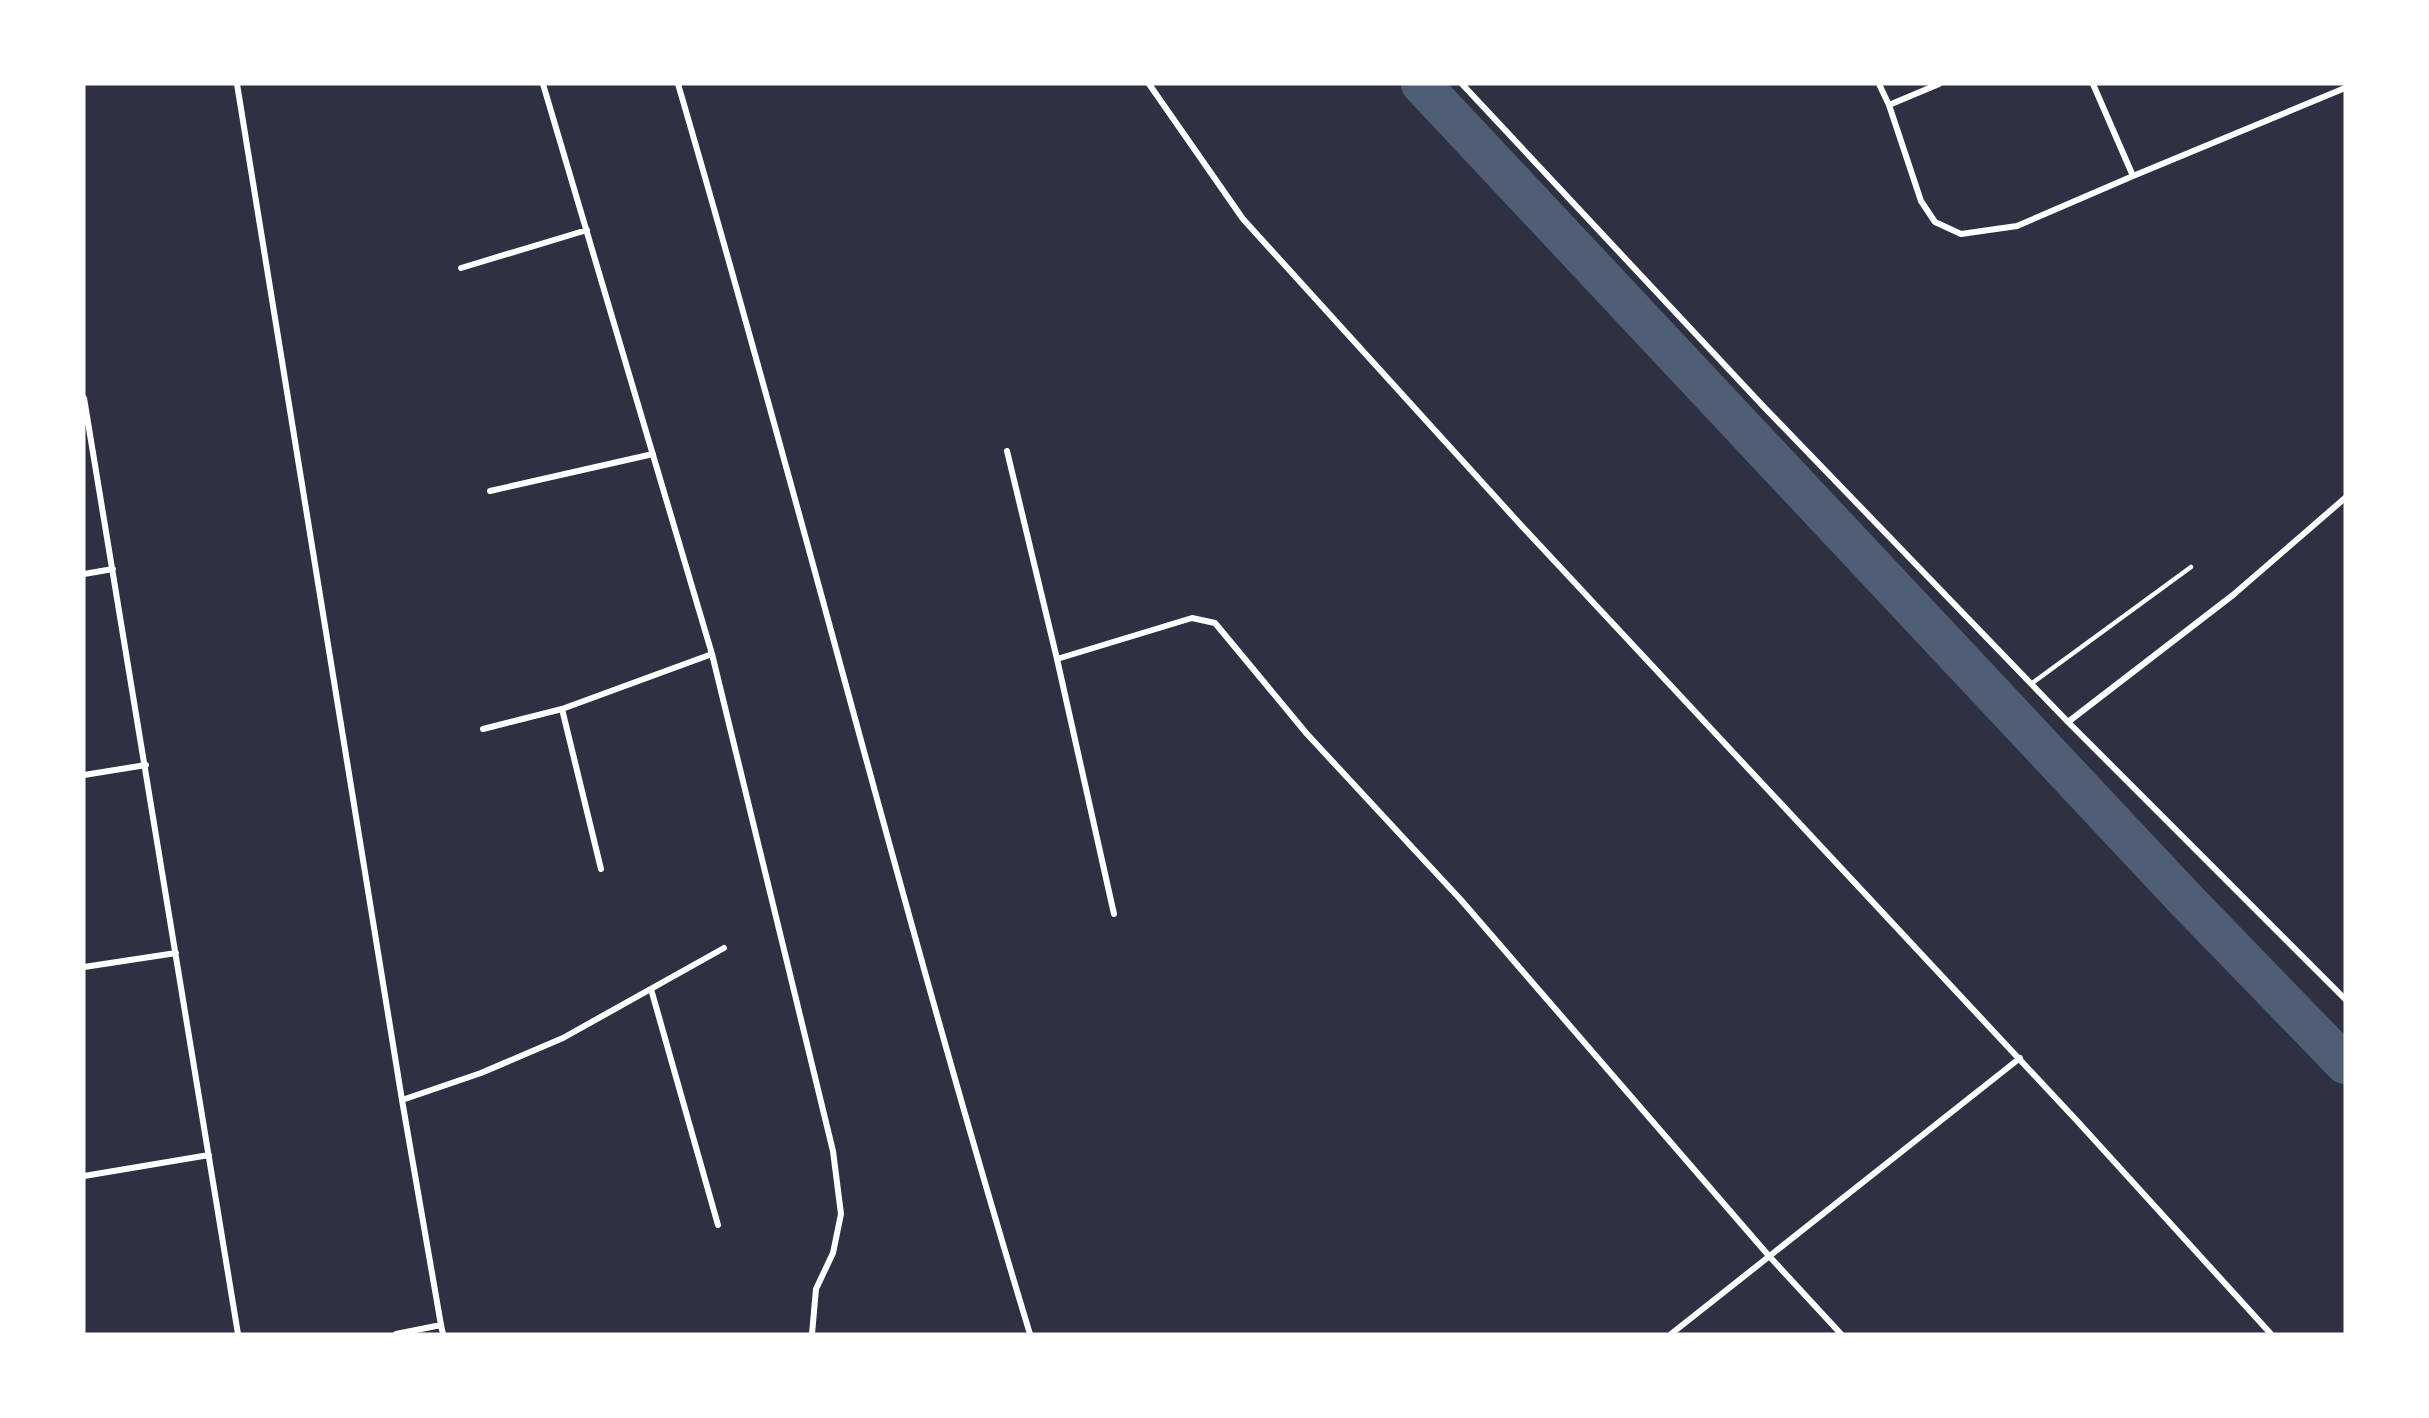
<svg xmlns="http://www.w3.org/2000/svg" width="2429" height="1418" viewBox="0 0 2429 1418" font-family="Mulish,sans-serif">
<rect width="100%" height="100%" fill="#2d3142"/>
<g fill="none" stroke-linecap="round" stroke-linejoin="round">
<path stroke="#4f5d75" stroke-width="40" d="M1421 84 2187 901 2345 1064"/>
<path stroke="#fff" stroke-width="4.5" d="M2031 684 2191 567"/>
<path stroke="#fff" stroke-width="6" d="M237 84 402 1100 441 1325
M543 84 712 654 833 1151 841 1214 833 1253 816 1289 812 1334
M678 84C800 499 904 920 1030 1334
M1149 84 1243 219 1519 523 2079 1123 2271 1334
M1462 84 1763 406 2068 722 2345 999
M1879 84 1889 105 1921 201 1935 222 1961 234 2017 226 2133 176
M2093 84 2133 176 2345 88
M1889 105 1939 84
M461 268 587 230
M84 398 238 1334
M1007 451 1057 659 1192 618 1215 623 1307 734 1461 900 1769 1256 1841 1334
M490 491 653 454
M84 574 113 569
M1057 659 1114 914
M562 709 601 869
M2068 722 2233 595 2345 498
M483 729 562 709 712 654
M84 775 146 765
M84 967 176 953
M651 989 718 1225
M402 1100 481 1073 563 1038 724 948
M84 1176 209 1155
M396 1334 441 1325 443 1334
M1671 1334 2020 1058"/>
</g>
<rect width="2429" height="1418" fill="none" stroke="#ffffff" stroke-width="171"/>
</svg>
